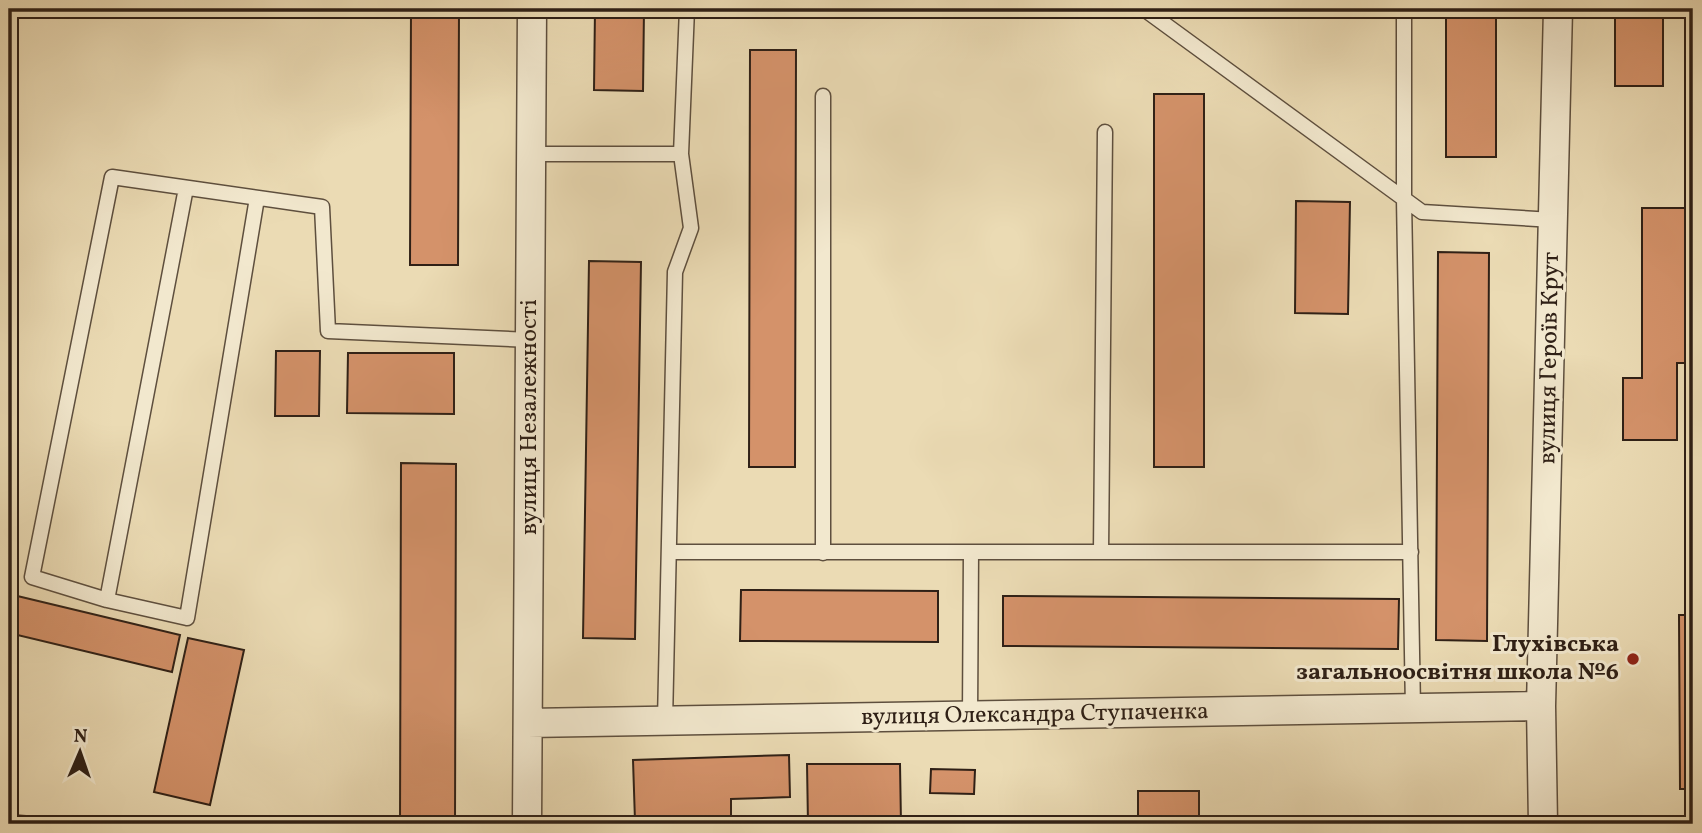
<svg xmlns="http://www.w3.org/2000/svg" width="1702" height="833" viewBox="0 0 1702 833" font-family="Vollkorn,serif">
<rect width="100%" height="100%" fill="#ebdbb4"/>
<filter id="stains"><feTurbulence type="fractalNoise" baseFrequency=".00286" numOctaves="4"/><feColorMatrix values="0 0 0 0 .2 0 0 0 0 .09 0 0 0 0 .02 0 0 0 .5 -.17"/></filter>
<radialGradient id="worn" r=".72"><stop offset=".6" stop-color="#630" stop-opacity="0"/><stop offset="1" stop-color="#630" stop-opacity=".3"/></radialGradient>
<path fill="#d4926a" stroke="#2f2016" stroke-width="2" d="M411 9H459L458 265H410Z
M595 9H644L643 91 594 90Z
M1446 9H1496V157H1446Z
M1615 9H1663V86H1615Z
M750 50H796L795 467H749Z
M1154 94H1204V467H1154Z
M1296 201 1350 202 1348 314 1295 313Z
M1642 208H1693V363H1677V440H1623V378H1642Z
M1438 252 1489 253 1487 641 1436 640Z
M589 261 641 262 635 639 583 638Z
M276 351H320L319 416H275Z
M348 353H454V414L347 413Z
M401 463 456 464 455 824H400Z
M741 590 938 591V642L740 641Z
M9 594 180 635 172 672 9 633Z
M1003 596 1399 599 1398 649 1003 646Z
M1679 615H1693V789H1680Z
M188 638 244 650 210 805 154 792Z
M789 755 790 797 731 799V818L635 821 633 760Z
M807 764H900L901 824H808Z
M931 769 975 770 974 794 930 793Z
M1138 791H1199V824H1138Z
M1041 821V824H976V822Z"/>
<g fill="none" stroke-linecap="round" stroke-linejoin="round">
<g stroke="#5e4f3e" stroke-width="17">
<path id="lane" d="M1144 9 1422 212 1553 220
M1404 9V199L1413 709
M531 154H681L687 9
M257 198 187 618 107 600 32 577 112 177 322 207 328 331 530 340
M669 552H1411
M1101 552 1105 132
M823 553V96
M107 600 186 188
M970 716 971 552
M665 721 675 272 691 228 681 154
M9 822 31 824"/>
</g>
<g stroke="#5e4f3e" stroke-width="31">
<path id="street" d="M528 723 1541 706
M527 824 532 9
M1543 824 1541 706 1558 9"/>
</g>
<use href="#lane" stroke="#f2e8ce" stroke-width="14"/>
<use href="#street" stroke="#f2e8ce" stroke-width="28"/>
</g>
<circle fill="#8f2418" stroke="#f2e8ce" stroke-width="2.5" cx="1633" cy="659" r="7"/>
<g text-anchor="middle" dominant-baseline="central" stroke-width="6" stroke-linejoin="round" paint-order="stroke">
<g font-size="24" fill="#2f2016" stroke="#f2e8ce">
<text transform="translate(1550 358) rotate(-89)">вулиця Героїв Крут</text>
<text transform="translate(530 417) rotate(-90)">вулиця Незалежності</text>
<text transform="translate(1035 715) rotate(-1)">вулиця Олександра Ступаченка</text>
</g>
<g font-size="24" font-weight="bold" fill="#2f2016" stroke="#f2e8ce" text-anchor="end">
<text x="1619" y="645">Глухівська<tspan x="1619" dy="28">загальноосвітня школа №6</tspan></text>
</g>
</g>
<rect width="1702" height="833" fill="none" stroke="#ebdbb4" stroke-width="35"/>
<rect x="10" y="10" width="1681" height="812" fill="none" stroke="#2f2016" stroke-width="3.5"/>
<rect x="18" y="18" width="1667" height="798" fill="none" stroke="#2f2016" stroke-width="2"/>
<g transform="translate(80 752) rotate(2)" stroke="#f2e8ce" stroke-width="5" paint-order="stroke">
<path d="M0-5L12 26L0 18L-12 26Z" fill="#2f2016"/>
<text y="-10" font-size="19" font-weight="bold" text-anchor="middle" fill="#2f2016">N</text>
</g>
<rect width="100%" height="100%" filter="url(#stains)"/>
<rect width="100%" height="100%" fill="url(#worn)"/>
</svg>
